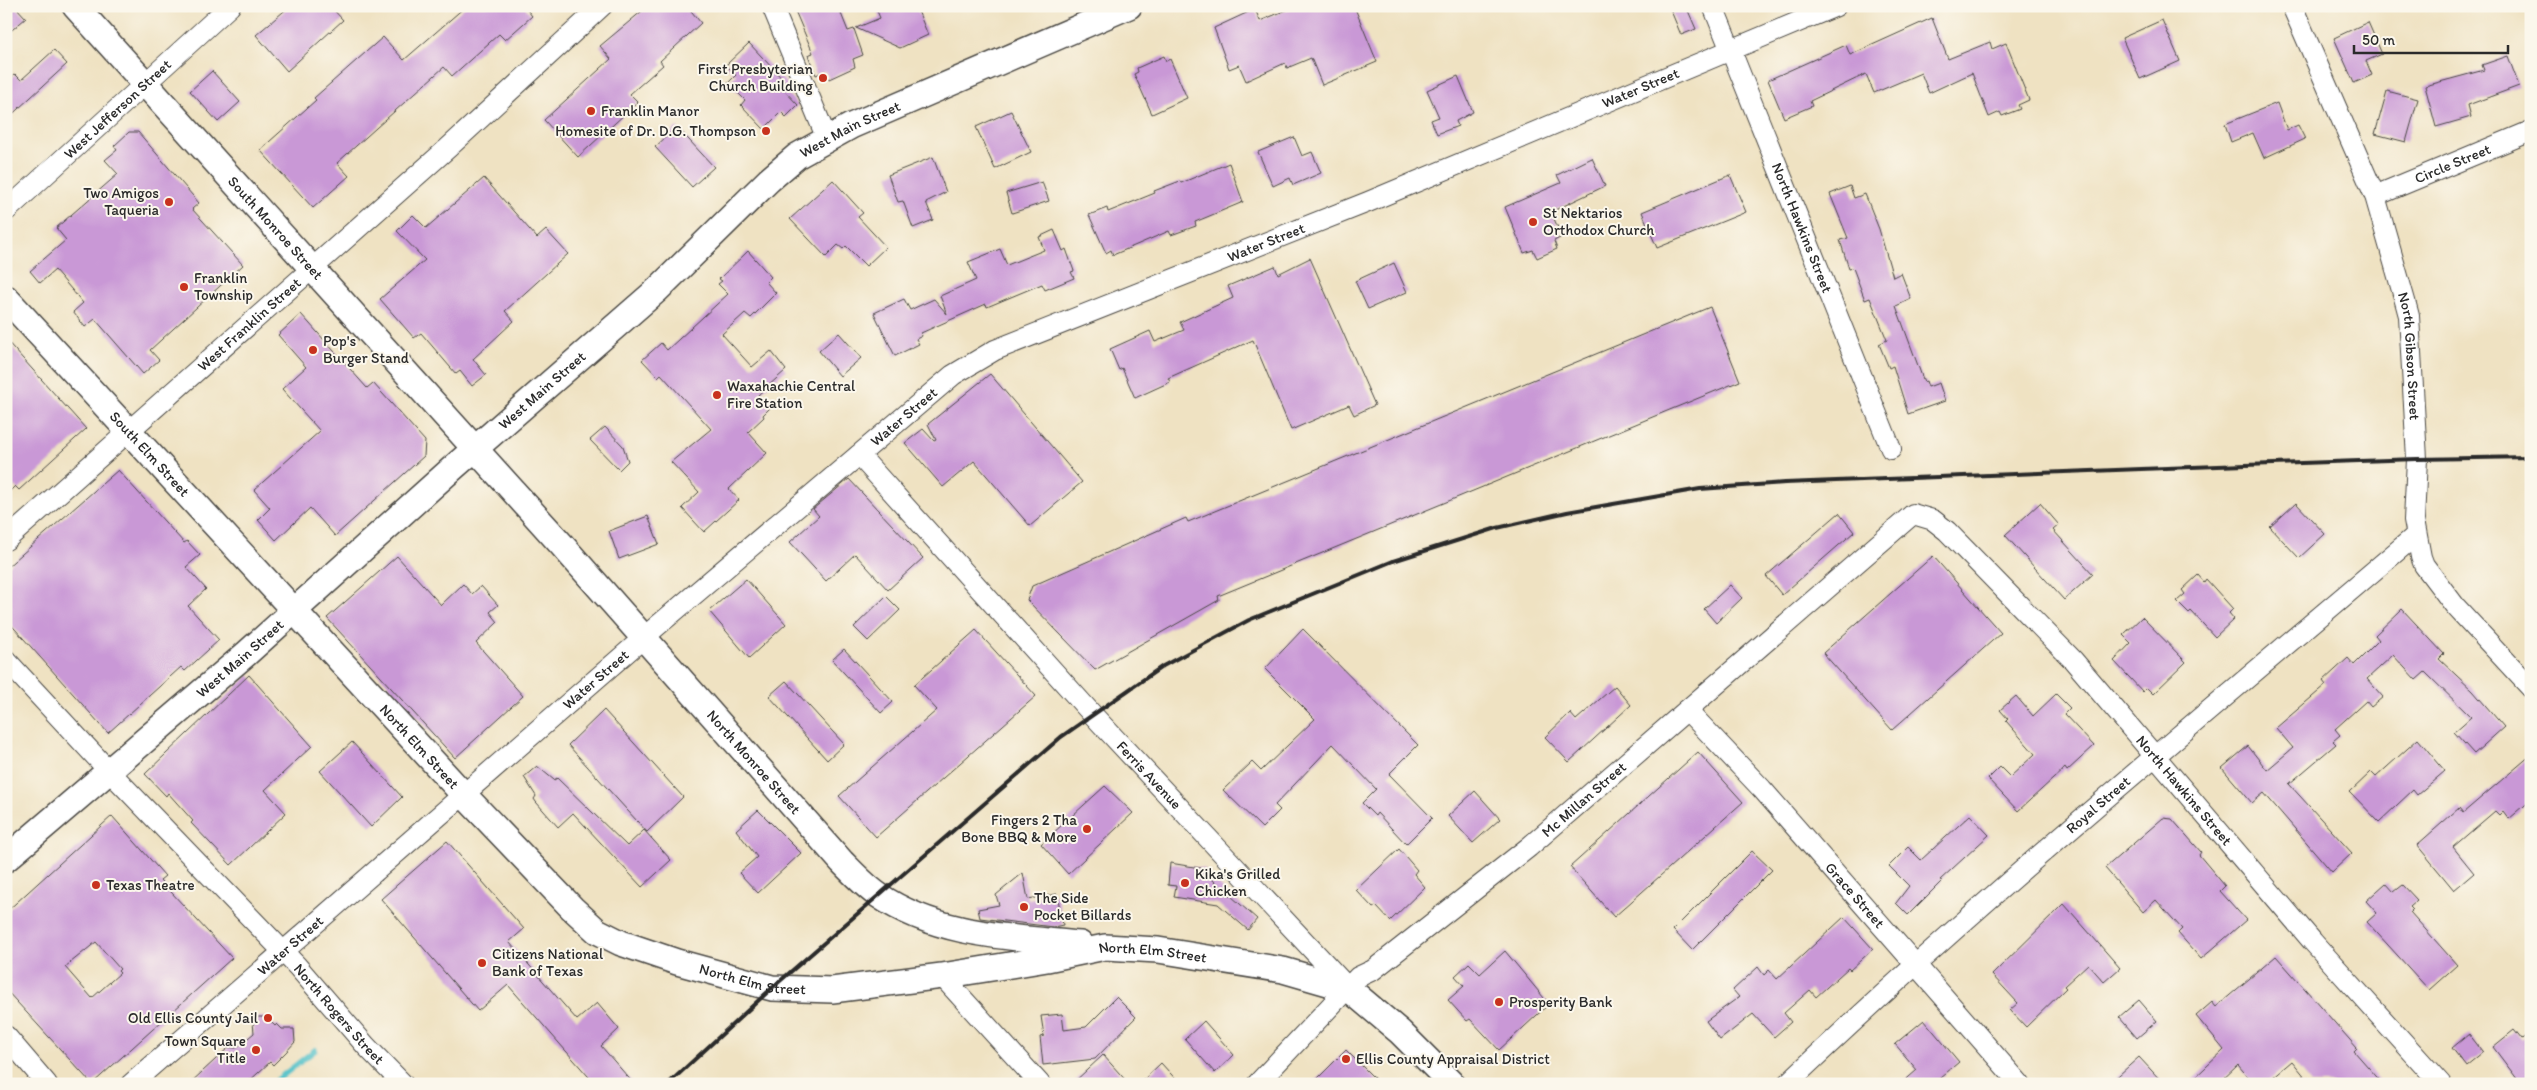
<svg xmlns="http://www.w3.org/2000/svg" width="2537" height="1090" viewBox="0 0 2537 1090" font-family="Itim,sans-serif">
<rect width="100%" height="100%" fill="#fbf7ec"/>
<filter id="ink" filterUnits="userSpaceOnUse"><feTurbulence type="fractalNoise" baseFrequency=".02" numOctaves="2"/><feDisplacementMap in="SourceGraphic" scale="10" xChannelSelector="R" yChannelSelector="G"/><feConvolveMatrix kernelMatrix="1 2 1 2 8 2 1 2 1" color-interpolation-filters="sRGB"/></filter>
<filter id="wash" filterUnits="userSpaceOnUse"><feTurbulence type="fractalNoise" baseFrequency=".0096" numOctaves="4" result="noise"/><feDisplacementMap in="SourceGraphic" scale="20" xChannelSelector="R" yChannelSelector="G"/><feGaussianBlur stdDeviation="1.12" result="paint"/><feColorMatrix in="noise" values="0 0 0 0 0 0 0 0 0 0 0 0 0 0 0 0 0 1.4 0 .05"/><feComposite in="paint" operator="in"/></filter>
<g filter="url(#wash)">
<rect width="100%" height="100%" fill="#efe2c2"/>
<g fill="none" stroke-linecap="round" stroke-linejoin="round">
<path stroke="#53c1c8" stroke-width="6" d="M272 1084 315 1050"/>
</g>
<g id="blocks">
<path fill="#c998d6" fill-rule="evenodd" d="M6 6H15L26 18 6 35Z
M290 6H330L343 20 287 71 256 35Z
M466 6H524L532 16 505 40 499 34 452 76 444 67 337 163 349 176 313 208 260 150 316 100 314 98 383 37 404 60Z
M648 6H687L701 23 660 61 663 65 630 94 638 102 578 157 544 120 611 59 600 46Z
M793 6H838L848 31 854 29 863 55 853 59 855 67 829 79 825 71 816 75 808 55 813 53Z
M875 6H916L928 35 900 48 856 28 880 18Z
M1296 6H1354L1377 62 1322 85 1311 58 1287 68 1285 63 1246 81 1239 65 1229 69 1214 28 1255 9 1260 21Z
M1669 6H1686L1696 29 1681 35Z
M1932 18 1948 59 1990 42 1992 49 2006 43 2029 100 2018 105 2020 109 2002 116 2000 112 1989 117 1972 73 1929 93 1921 73 1874 93 1866 74 1810 101 1812 106 1784 118 1768 80 1846 45 1850 55Z
M2162 20 2180 61 2140 79 2122 38Z
M2368 22 2382 54 2366 61 2372 75 2354 83 2334 38Z
M749 43 788 85 783 89 798 105 786 117 781 112 764 129 741 105 745 100 728 83 736 75 726 65Z
M54 50 67 64 6 120V82L15 74 21 80Z
M1164 56 1166 61 1170 59 1187 98 1152 114 1134 74 1138 72 1137 68Z
M2508 56 2519 86 2468 105 2471 117 2436 127 2425 86 2484 70 2482 65Z
M212 71 240 102 218 122 190 91Z
M1458 76 1473 112 1456 121 1458 126 1437 134 1431 120 1439 117 1427 90Z
M2387 91 2418 99 2406 142 2375 134Z
M2277 103 2287 130 2298 125 2305 139 2264 158 2253 133 2231 142 2225 124Z
M1011 111 1031 152 995 169 976 127Z
M677 127 714 167 692 187 655 147Z
M129 132H138L199 203 192 209 243 265 150 350 159 360 143 374 95 319 85 327 73 312 83 303 55 270 40 283 30 271 66 240 56 228 118 174 105 160 117 150 114 146Z
M1294 137 1302 156 1312 152 1321 173 1293 185 1290 178 1273 186 1258 152Z
M933 157 946 192 926 202 933 220 913 228 903 201 898 202 888 175Z
M1592 158 1605 186 1551 212 1562 237 1554 241 1557 249 1537 258 1533 250 1524 253 1505 207 1561 183 1557 175Z
M1229 163 1243 202 1195 222 1196 226 1171 235 1169 231 1113 255 1111 250 1106 253 1089 215 1107 208 1108 212 1155 193 1154 191 1180 181 1181 183Z
M1730 175 1746 212 1657 248 1642 212Z
M484 178 537 238 546 230 568 254 505 311 514 321 473 359 486 375 472 386 460 371 456 374 421 333 414 338 380 299 425 260 397 231 413 215 426 228Z
M833 180 863 213 858 217 886 247 866 266 846 246 843 249 838 245 826 257 790 219Z
M1042 182 1049 201 1012 213 1006 193Z
M1850 186 1854 198 1865 194 1879 229 1893 277 1901 273 1911 299 1896 306 1924 382 1926 381 1928 387 1939 383 1945 401 1908 414 1893 366 1889 368 1879 344 1887 340 1870 298 1865 300 1853 268 1849 269 1840 240 1848 238 1830 194Z
M1054 230 1063 251 1066 249 1074 271 1071 272 1074 278 1045 290 1042 284 987 307 986 304 921 333 922 336 916 339 919 344 895 356 874 313 904 299 910 310 934 299 947 314 940 296 976 280 968 262 1000 249 1007 265 1044 250 1039 237Z
M748 251 771 277 766 282 776 293 751 318 745 313 722 334 752 367 771 351 786 370 758 395 770 408 763 415 764 417 748 432 767 453 729 489 739 500 704 532 682 508 699 492 671 462 711 429 661 374 658 377 642 360 661 343 667 350 728 294 718 284 722 281 719 279Z
M1310 258 1375 405 1354 415 1349 405 1291 430 1253 340 1168 378 1170 382 1135 398 1122 368 1119 370 1110 349 1150 331 1155 342 1184 330 1180 322 1233 298 1228 286 1275 266 1278 274Z
M1394 263 1407 292 1368 309 1355 281Z
M1710 307 1740 381 1218 596 1219 600 1095 670 1027 600 1032 586 1186 518 1188 522Z
M301 314 367 388 373 383 425 441 424 456 335 536 310 508 276 540 258 520 270 508 254 490 320 431 282 389 306 367 278 335Z
M839 333 861 358 840 376 819 351Z
M6 340 86 429 19 490 15 486 6 495Z
M990 374 1082 482 1030 526 974 461 943 487 905 443 923 429 934 441 936 440 928 424Z
M605 427 623 446 628 461 619 470 590 440Z
M118 470 184 543 187 541 200 555 186 567 206 589 188 606 219 640 185 671 181 667 108 733 6 619V568Z
M849 479 923 558 888 590 855 554 826 581 790 542 819 516 813 509Z
M2040 503 2059 525 2053 530 2093 574 2064 600 2005 535Z
M2296 503 2325 534 2299 558 2270 527Z
M1839 513 1854 532 1782 595 1766 576Z
M648 516 659 544 619 559 609 531Z
M397 556 441 605 463 584 472 594 481 586 498 605 490 612 498 622 476 643 523 696 455 758 327 618Z
M1933 556 2001 633 1892 730 1823 653Z
M2198 575 2204 582 2206 579 2233 609 2229 613 2234 619 2215 637 2191 611 2189 613 2177 601 2185 594 2182 590Z
M746 579 786 624 749 658 709 611Z
M1730 585 1742 598 1716 623 1704 609Z
M886 596 900 610 868 641 854 627Z
M2402 609 2444 654 2439 659 2473 691 2504 727 2474 754 2454 732 2471 717 2425 672 2416 680 2393 655 2367 679 2383 697 2371 707 2366 701 2335 729 2340 735 2333 741 2336 744 2289 784 2352 853 2332 872 2264 793 2252 803 2222 768 2248 746 2267 770 2293 748 2276 728 2326 685 2323 681 2348 658 2354 665 2379 640 2375 635Z
M2142 617 2186 662 2153 694 2147 688 2143 692 2114 661 2131 643 2123 635Z
M1303 629 1418 745 1389 774 1432 818 1406 844 1377 813 1375 816 1362 803 1376 789 1333 744 1275 805 1280 810 1262 828 1223 790 1252 762 1261 771 1315 719 1265 669Z
M976 630 1036 696 876 837 839 796 937 710 914 685Z
M844 649 893 702 881 713 832 660Z
M249 675 312 746 265 790 286 813 231 865 191 823 193 821 168 793 166 796 145 774Z
M786 681 844 744 827 760 769 696Z
M1615 686 1631 705 1569 762 1545 737 1570 713 1576 720Z
M2056 694 2070 708 2064 714 2094 746 2067 771 2065 768 2018 811 1988 779 2000 767 2010 777 2035 754 2006 721 2008 719 2000 710 2016 696 2033 716Z
M604 710 683 797 647 832 568 745Z
M2418 739 2445 771 2417 795 2413 790 2379 822 2350 792 2371 772 2376 777Z
M352 742 402 797 371 827 320 771Z
M1698 752 1743 802 1614 917 1570 867Z
M2531 755V800L2509 819 2503 811 2499 815 2495 811 2453 847 2474 873 2454 890 2417 845 2459 808 2463 813Z
M537 766 554 780 557 778 627 846 644 830 671 860 642 887 573 813 558 827 536 802 534 799 536 796 524 777Z
M1105 786 1133 813 1068 874 1041 844Z
M1475 791 1500 819 1473 843 1448 816Z
M758 810 801 853 758 893 739 873 757 857 736 830Z
M1970 815 1989 835 1940 880 1942 881 1908 915 1896 903 1909 886 1889 866 1908 847 1921 860Z
M112 816 165 876 160 880 232 958 92 1084 6 990V912ZM96 942 120 969 118 971 120 973 92 998 65 967Z
M2163 818 2172 819 2201 852 2199 855 2225 886 2220 891 2246 920 2201 959 2178 933 2182 929 2156 900 2143 912 2105 868Z
M447 841 524 929 509 942 577 1020 597 1003 619 1029 601 1046 634 1084H595L508 985 478 1011 381 899Z
M1399 849 1417 870 1414 874 1425 887 1390 921 1376 906 1373 908 1356 890Z
M1752 851 1772 870 1692 950 1673 930Z
M1170 863 1206 869 1205 873 1257 919 1248 930 1218 904 1174 897 1176 886 1168 885Z
M1023 873 1028 899 1057 894 1063 925 1053 927 980 918 978 909 999 905 996 895Z
M2386 883 2394 892 2403 885 2417 900 2409 907 2412 910 2410 912 2457 965 2429 990 2367 922 2377 913 2366 901Z
M2064 904 2120 968 2104 982 2088 964 2064 986 2066 988 2026 1027 2010 1010 2018 1003 1992 975Z
M1844 917 1873 949 1850 970 1848 968 1816 997 1810 990 1784 1013 1791 1022 1774 1037 1753 1014 1720 1040 1706 1021 1739 997 1733 990 1758 967 1764 975 1769 970 1777 979Z
M1505 951 1549 1004 1499 1050 1470 1019 1467 1021 1448 1000 1464 986 1455 976 1469 963 1480 974Z
M2276 956 2357 1048 2354 1051 2383 1084H2311L2292 1061 2265 1084H2254L2238 1065 2218 1084H2188L2224 1050 2196 1016 2212 1002 2216 1007Z
M1116 997 1136 1017 1095 1059 1043 1065 1040 1037 1044 1036 1041 1016 1062 1014 1064 1030 1086 1027Z
M2139 1000 2157 1021 2137 1038 2119 1017Z
M258 1017H266L275 1026 277 1024 282 1029H294L295 1042 286 1052 273 1065 270 1062 246 1084H189L229 1047 236 1048 254 1033 253 1022Z
M1924 1020 1959 1062 1933 1084H1901L1917 1070 1895 1044Z
M1204 1021 1234 1055 1215 1073 1185 1039Z
M2514 1030 2522 1040 2531 1033V1084H2521L2493 1047Z
M2469 1034 2483 1052 2466 1066 2452 1048Z
M1346 1050 1380 1084H1312Z
M1103 1055 1129 1084H1072Z
M2139 1057 2164 1084H2109Z
M1161 1063 1180 1084H1139Z"/>
</g>
</g>
<g filter="url(#ink)">
<use href="#blocks" fill-opacity="0" stroke="#484642" stroke-width="1"/>
<g fill="none" stroke-linecap="round" stroke-linejoin="round">
<g stroke="#484642" stroke-width="22">
<g id="minor">
<path d="M772 6 827 139"/>
<path id="s1" d="M1713 6 1891 449"/>
<path id="s2" d="M2292 6 2375 196 2405 301 2409 316 2417 459 2414 520 2421 557 2424 565 2455 606 2531 688"/>
<path id="s3" d="M2375 196 2531 131"/>
<path id="s4" d="M6 211 230 6"/>
<path id="s5" d="M859 455 1093 715 1349 989"/>
<path id="s6" d="M6 540 448 148 602 6"/>
<path id="s7" d="M6 660 109 771 297 966 366 1046 403 1084"/>
<path id="s8" d="M1687 710 1762 789 2020 1084"/>
<path d="M942 976 1040 1084"/>
<path d="M6 1036 47 1084"/>
<path id="s9" d="M131 1084 656 627 953 375 995 350 1368 202 1836 6"/>
<path id="s10" d="M1257 1084 1358 977 1373 970 1529 847 1913 514 1933 520 1947 531 2073 660 2313 942 2441 1084"/>
<path id="s11" d="M1787 1084C1988 892 2205 715 2416 535"/>
</g>
</g>
<g stroke="#484642" stroke-width="28">
<g id="major">
<path id="s12" d="M75 6 561 544 842 862C853 873 865 886 878 895 938 936 1012 937 1080 944"/>
<path id="s13" d="M6 298 464 795 572 908 597 931 621 943 677 962 772 988 832 990 942 976 1047 959 1105 947 1158 950 1283 970 1349 989 1400 1032 1452 1084"/>
<path id="s14" d="M6 859 246 654 454 467 657 290 769 180 797 156 851 126 1129 6"/>
</g>
</g>
<use href="#minor" stroke="#fff" stroke-width="20"/>
<use href="#major" stroke="#fff" stroke-width="25"/>
<path stroke="#2b2b2b" stroke-width="4" d="M668 1084 772 988 1061 737 1163 666 1249 620 1393 561 1497 528 1567 512 1700 489 1785 483 2218 466 2417 459 2531 457"/>
</g>
</g>
<g fill="#c8321e" stroke="#fbf7ec" stroke-width="2">
<circle cx="823" cy="78" r="5"/>
<circle cx="591" cy="111" r="5"/>
<circle cx="766" cy="131" r="5"/>
<circle cx="169" cy="202" r="5"/>
<circle cx="1533" cy="222" r="5"/>
<circle cx="184" cy="287" r="5"/>
<circle cx="313" cy="350" r="5"/>
<circle cx="717" cy="395" r="5"/>
<circle cx="1087" cy="829" r="5"/>
<circle cx="1185" cy="883" r="5"/>
<circle cx="96" cy="885" r="5"/>
<circle cx="1024" cy="907" r="5"/>
<circle cx="482" cy="963" r="5"/>
<circle cx="1499" cy="1002" r="5"/>
<circle cx="268" cy="1018" r="5"/>
<circle cx="256" cy="1050" r="5"/>
<circle cx="1346" cy="1059" r="5"/>
</g>
<g text-anchor="middle" dominant-baseline="central" stroke-width="4" stroke-linejoin="round" paint-order="stroke">
<g font-size="15" fill="#2b2b2b" stroke="#fbf7ec" text-anchor="start">
<text x="813" y="69" text-anchor="end">First Presbyterian<tspan x="813" dy="17">Church Building</tspan></text>
<text x="601" y="111">Franklin Manor</text>
<text x="756" y="131" text-anchor="end">Homesite of Dr. D.G. Thompson</text>
<text x="159" y="193" text-anchor="end">Two Amigos<tspan x="159" dy="17">Taqueria</tspan></text>
<text x="1543" y="213">St Nektarios<tspan x="1543" dy="17">Orthodox Church</tspan></text>
<text x="194" y="278">Franklin<tspan x="194" dy="17">Township</tspan></text>
<text x="323" y="341">Pop's<tspan x="323" dy="17">Burger Stand</tspan></text>
<text x="727" y="386">Waxahachie Central<tspan x="727" dy="17">Fire Station</tspan></text>
<text x="1077" y="820" text-anchor="end">Fingers 2 Tha<tspan x="1077" dy="17">Bone BBQ &amp; More</tspan></text>
<text x="1195" y="874">Kika's Grilled<tspan x="1195" dy="17">Chicken</tspan></text>
<text x="106" y="885">Texas Theatre</text>
<text x="1034" y="898">The Side<tspan x="1034" dy="17">Pocket Billards</tspan></text>
<text x="492" y="954">Citizens National<tspan x="492" dy="17">Bank of Texas</tspan></text>
<text x="1509" y="1002">Prosperity Bank</text>
<text x="258" y="1018" text-anchor="end">Old Ellis County Jail</text>
<text x="246" y="1041" text-anchor="end">Town Square<tspan x="246" dy="17">Title</tspan></text>
<text x="1356" y="1059">Ellis County Appraisal District</text>
</g>
<g font-size="15" fill="#2b2b2b" stroke="#fbf7ec">
<text stroke="none"><textPath href="#s9" startOffset="1831">Water Street</textPath></text>
<text stroke="none"><textPath href="#s4" startOffset="151">West Jefferson Street</textPath></text>
<text stroke="none"><textPath href="#s14" startOffset="1118">West Main Street</textPath></text>
<text stroke="none"><textPath href="#s3" startOffset="84">Circle Street</textPath></text>
<text stroke="none"><textPath href="#s12" startOffset="299">South Monroe Street</textPath></text>
<text stroke="none"><textPath href="#s1" startOffset="239">North Hawkins Street</textPath></text>
<text stroke="none"><textPath href="#s9" startOffset="1426">Water Street</textPath></text>
<text stroke="none"><textPath href="#s6" startOffset="325">West Franklin Street</textPath></text>
<text stroke="none"><textPath href="#s2" startOffset="372">North Gibson Street</textPath></text>
<text stroke="none"><textPath href="#s14" startOffset="712">West Main Street</textPath></text>
<text stroke="none"><textPath href="#s9" startOffset="1021">Water Street</textPath></text>
<text stroke="none"><textPath href="#s13" startOffset="212">South Elm Street</textPath></text>
<text stroke="none"><textPath href="#s14" startOffset="308">West Main Street</textPath></text>
<text stroke="none"><textPath href="#s9" startOffset="616">Water Street</textPath></text>
<text stroke="none"><textPath href="#s13" startOffset="610">North Elm Street</textPath></text>
<text stroke="none"><textPath href="#s12" startOffset="1016">North Monroe Street</textPath></text>
<text stroke="none"><textPath href="#s5" startOffset="432">Ferris Avenue</textPath></text>
<text stroke="none"><textPath href="#s10" startOffset="1261">North Hawkins Street</textPath></text>
<text stroke="none"><textPath href="#s10" startOffset="435">Mc Millan Street</textPath></text>
<text stroke="none"><textPath href="#s11" startOffset="418">Royal Street</textPath></text>
<text stroke="none"><textPath href="#s8" startOffset="250">Grace Street</textPath></text>
<text stroke="none"><textPath href="#s9" startOffset="211">Water Street</textPath></text>
<text stroke="none"><textPath href="#s13" startOffset="1435">North Elm Street</textPath></text>
<text stroke="none"><textPath href="#s13" startOffset="1030">North Elm Street</textPath></text>
<text stroke="none"><textPath href="#s7" startOffset="486">North Rogers Street</textPath></text>
</g>
</g>
<rect width="2537" height="1090" fill="none" stroke="#fbf7ec" stroke-width="25"/>
<path d="M2354 45v8h154v-8" fill="none" stroke="#2b2b2b" stroke-width="2.5"/>
<text x="2362" y="45" font-size="15" fill="#2b2b2b" stroke="#fbf7ec" stroke-width="4" paint-order="stroke">50 m</text>
</svg>
